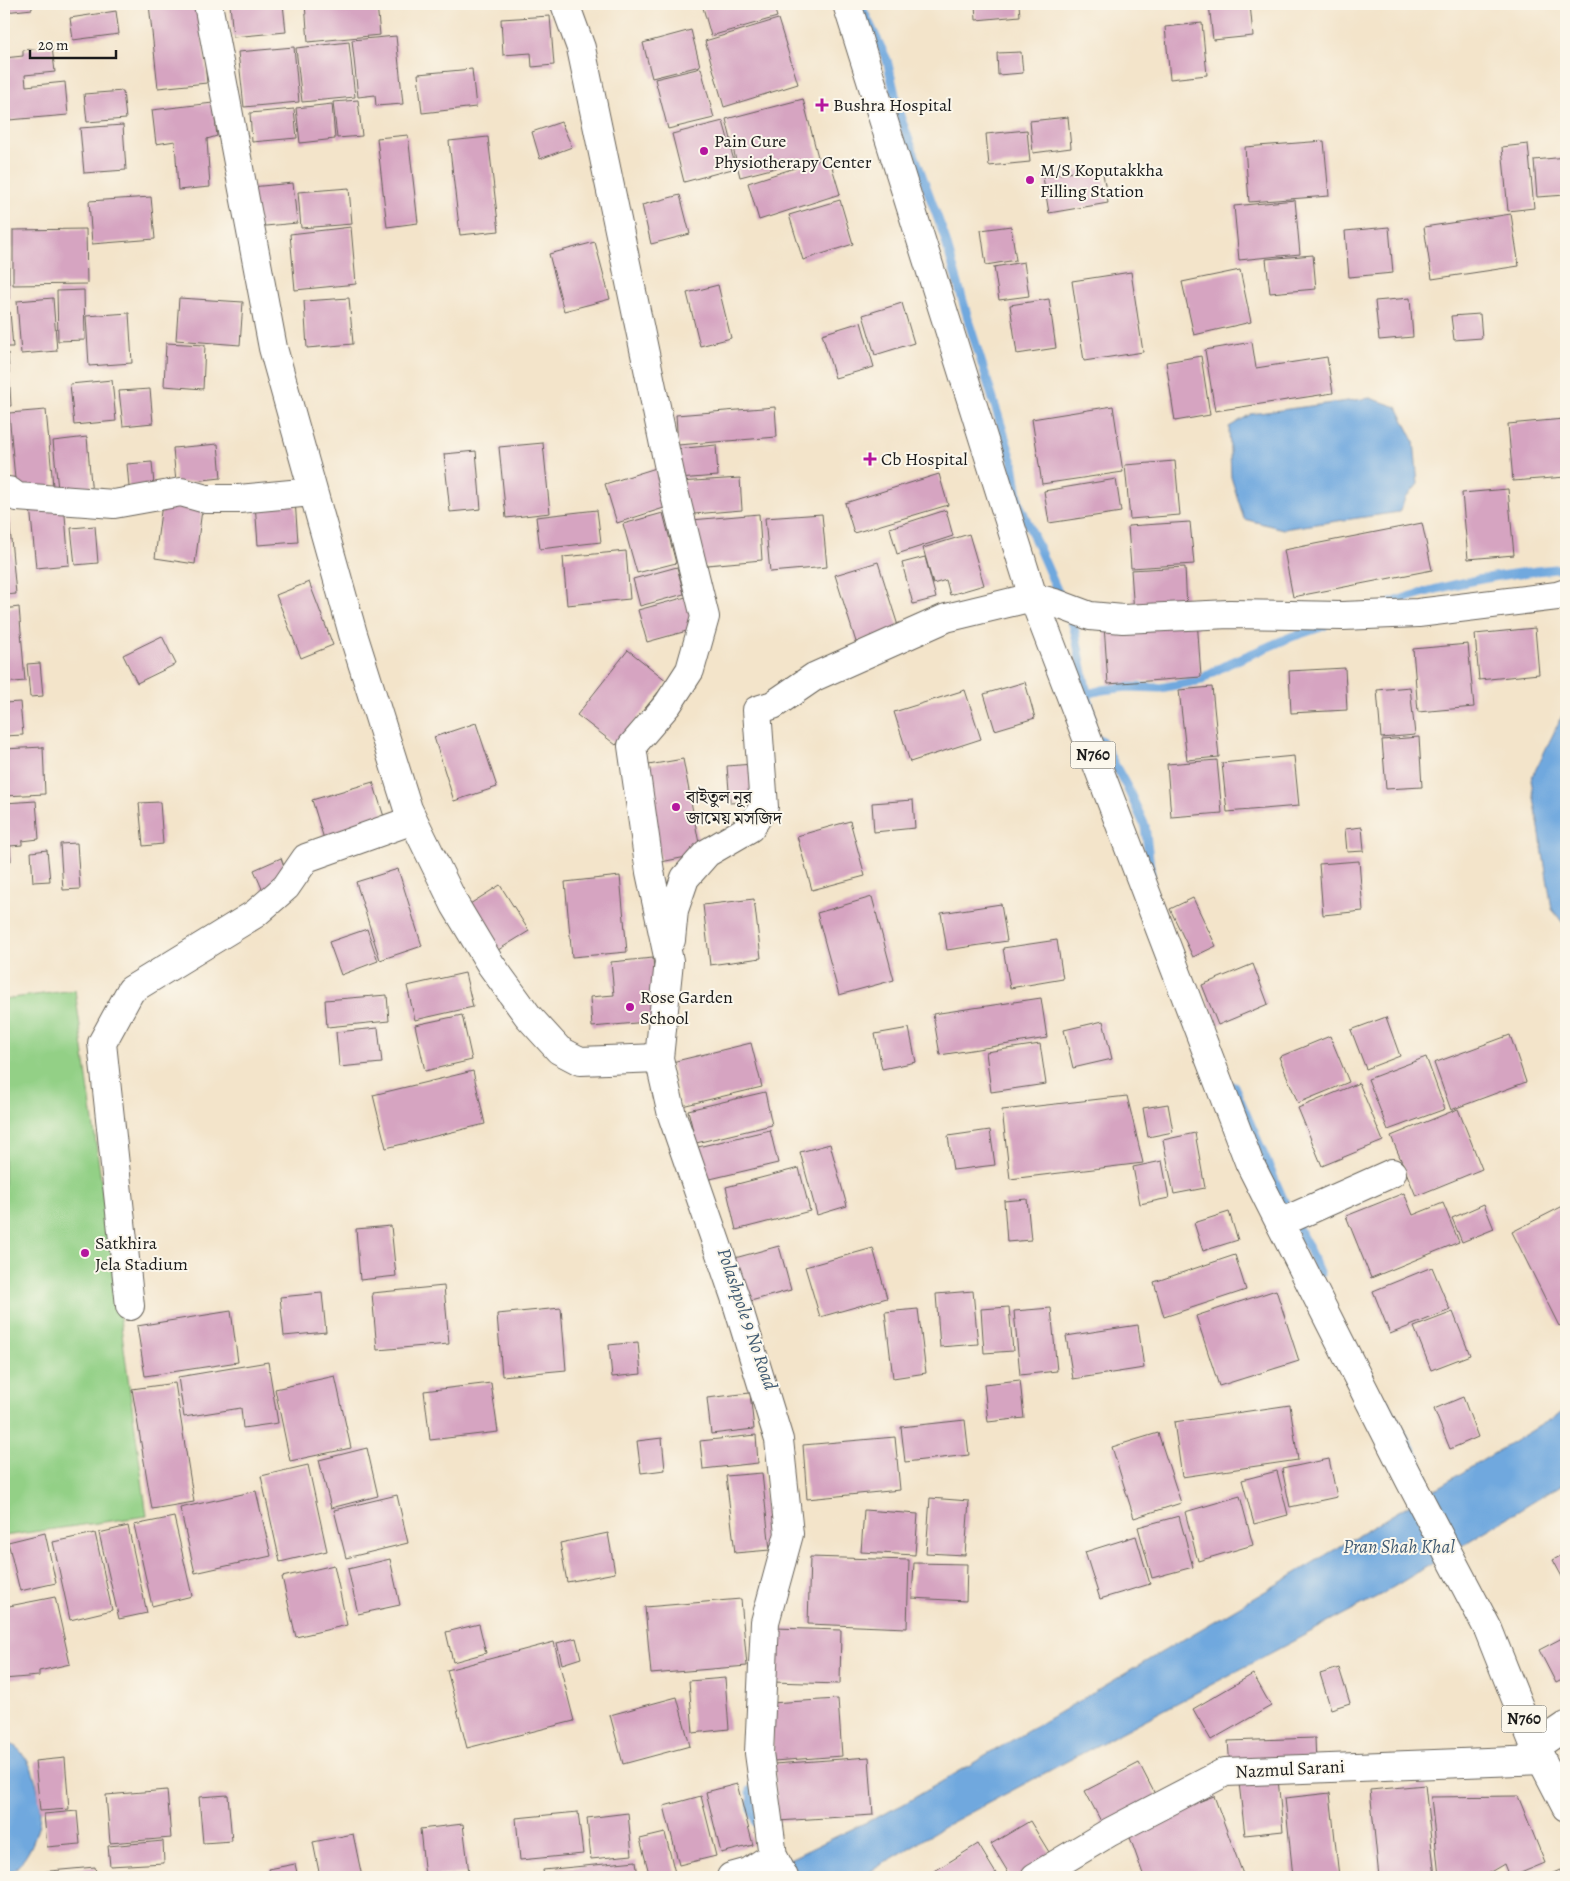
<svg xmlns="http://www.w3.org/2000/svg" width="1570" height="1881" viewBox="0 0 1570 1881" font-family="Alegreya,'Noto Serif Bengali',serif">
<rect width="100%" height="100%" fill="#fbf7ec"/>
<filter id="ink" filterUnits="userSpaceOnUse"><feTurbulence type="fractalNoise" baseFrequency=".02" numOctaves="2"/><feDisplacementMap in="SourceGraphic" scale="10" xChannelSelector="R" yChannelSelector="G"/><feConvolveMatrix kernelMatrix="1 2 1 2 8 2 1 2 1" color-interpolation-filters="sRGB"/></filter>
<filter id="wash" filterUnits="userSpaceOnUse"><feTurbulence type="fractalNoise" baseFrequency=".0096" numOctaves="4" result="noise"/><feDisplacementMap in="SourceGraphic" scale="20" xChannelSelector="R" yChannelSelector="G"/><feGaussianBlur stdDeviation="1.12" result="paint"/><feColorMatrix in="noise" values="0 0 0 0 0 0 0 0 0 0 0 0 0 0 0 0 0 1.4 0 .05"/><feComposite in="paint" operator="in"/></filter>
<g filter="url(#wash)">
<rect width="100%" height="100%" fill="#f3e4ca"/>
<path fill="#93d086" stroke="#587651" d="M75 990 147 1516 4 1536V999Z"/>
<path fill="#6fa8de" stroke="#46627d" d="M1370 398 1397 407 1414 441 1418 484 1405 499 1399 512 1283 529 1244 519 1231 477 1229 427 1251 414Z
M1566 715V927L1552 909 1531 779 1562 716Z
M1566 1410V1482L1382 1594 949 1824 861 1877H752L902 1805 1286 1579Z
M4 1742C34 1746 46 1807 37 1831 32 1849 21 1868 4 1877Z"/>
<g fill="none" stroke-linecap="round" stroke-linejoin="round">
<path stroke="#6fa8de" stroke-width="9" d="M860 4 887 60 900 116 944 235 971 329 1013 463 1019 503 1061 599
M1391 603C1447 583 1507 573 1566 568
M1069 615 1074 627 1092 719
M1087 694 1102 690 1127 687 1160 688 1202 680 1209 674 1230 663 1291 637 1324 626
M1101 740 1127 787 1145 826 1151 874
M1234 1086 1287 1208 1307 1245 1320 1274
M1384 1401 1416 1458 1425 1480
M751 1790 752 1810 757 1824"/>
</g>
<g id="blocks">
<path fill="#d6a4c1" d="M4 4H32V9L5 12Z
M149 4H199L207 83 158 88Z
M230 4H283L286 32 233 37Z
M305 4H377L380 35 308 42Z
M702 4H773L777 17 711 36Z
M975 4H1019L1020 16 976 20Z
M1209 4H1250L1253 36 1213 40Z
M116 11 119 34 73 40 70 18Z
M550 16 554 65 532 67 531 53 503 55 501 19Z
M778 19 798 84 724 107 705 41Z
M1202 23 1207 75 1170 79 1165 27Z
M691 30 700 66 652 78 643 43Z
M396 36 403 104 376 106 375 95 358 97 352 40Z
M349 42 355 97 302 102 296 48Z
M52 47 55 72 25 75 26 86 65 82 68 115 9 120 4 58 23 56V50Z
M294 47 299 102 244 107 238 52Z
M1021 52 1023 73 998 75 997 53Z
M701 68 714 118 668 129 655 79Z
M472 69 476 107 422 113 418 74Z
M123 91 126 119 87 122 84 94Z
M803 99 818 157 740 177 726 119Z
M358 100 362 136 337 138 333 102Z
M213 103 217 136 207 139 210 187 178 190 175 141 156 144 152 110Z
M332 104 335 139 300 143 296 108Z
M294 109 297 138 252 142 250 113Z
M1068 117 1071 148 1033 153 1030 121Z
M723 121 736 168 684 182 672 134Z
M561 122 572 147 540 159 532 132Z
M123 125 126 170 84 173 80 128Z
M1027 130 1030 162 989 166 986 134Z
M408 135 418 223 387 227 377 138Z
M488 137 499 231 460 235 449 141Z
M1324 141 1329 196 1249 202 1245 147Z
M1528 144 1534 208 1508 211 1502 147Z
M829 157 840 194 759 220 748 183Z
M1566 157V195L1537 197 1534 160Z
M1102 167 1108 203 1049 213 1043 177Z
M293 183 297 223 255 227 251 187Z
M349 188 352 224 301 228 298 192Z
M680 195 690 234 651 244 642 205Z
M151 197 155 239 92 244 89 201Z
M840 200 853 244 803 260 789 215Z
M1295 200 1300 254 1239 260 1234 206Z
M1564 207H1566V220H1565Z
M1511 214 1519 266 1432 279 1424 227Z
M1011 226 1016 260 986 265 981 230Z
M351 227 356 284 295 290 290 234Z
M1389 227 1393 273 1349 277 1345 231Z
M86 229 87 284 13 285V230Z
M595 242 610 299 564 311 549 254Z
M4 244H9V299L4 300Z
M1313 255 1316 289 1270 293 1266 259Z
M1024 262 1029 296 999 300 994 267Z
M1240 270 1251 322 1194 335 1182 282Z
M1131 272 1143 352 1084 361 1072 281Z
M718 285 731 338 700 346 687 293Z
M84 290 85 340 58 341 57 291Z
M53 298 57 351 21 354 17 301Z
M179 298 243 302 240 345 176 340Z
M349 298 353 344 307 348 304 301Z
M1410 298 1413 337 1379 340 1375 301Z
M1049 299 1056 348 1017 354 1010 305Z
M902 303 914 343 875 355 863 315Z
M4 312H10L13 347H4Z
M129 313 132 363 89 366 86 316Z
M1480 314 1482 338 1454 340 1451 316Z
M861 322 874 367 835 378 822 334Z
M1252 342 1256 368 1327 357 1333 393 1215 411 1205 350Z
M166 343 205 345 203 389 164 386Z
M8 353 11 406H4V354Z
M1201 356 1210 415 1175 421 1166 362Z
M112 380 116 421 74 425 70 384Z
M150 389 153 423 123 426 119 391Z
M1113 406 1123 472 1042 484 1032 419Z
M775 407 777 437 678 445 676 415Z
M46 410 53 486 16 490 9 413Z
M1564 419 1566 477 1513 481 1508 424Z
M87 437 92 496 59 499 53 441Z
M543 443 550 513 506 518 499 447Z
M218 444 221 478 176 483 173 448Z
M716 445 718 476 678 479 676 449Z
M476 451 481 509 450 512 444 454Z
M1175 461 1180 515 1130 519 1125 465Z
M152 462 154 485 129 487 127 464Z
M656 468 667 507 617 523 605 484Z
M939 474 948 505 854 533 845 503Z
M740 478 742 510 682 515 679 482Z
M1116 479 1121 512 1049 523 1044 491Z
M1508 489 1514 555 1468 559 1462 493Z
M7 495 16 594 4 595V496Z
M163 496 203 502 195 564 155 558Z
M295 500 298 542 258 545 255 503Z
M64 503 69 565 36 568 30 506Z
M597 510 601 542 540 549 536 517Z
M946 510 953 536 897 554 890 528Z
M663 513 676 563 637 573 623 524Z
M759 514 762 560 696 566 692 520Z
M822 514 827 567 770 572 765 518Z
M1190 522 1194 564 1131 568 1128 526Z
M1422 523 1432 570 1293 597 1284 550Z
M95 526 98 563 75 565 71 528Z
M969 534 984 585 950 595 946 580 933 584 923 548Z
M626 551 630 599 567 605 563 557Z
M925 557 936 598 913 604 902 563Z
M878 562 899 629 856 642 835 575Z
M677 567 684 594 640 606 633 579Z
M1185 567 1187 610 1134 613 1131 570Z
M309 582 333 645 301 658 276 595Z
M686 597 694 629 647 642 638 610Z
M19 607 25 681 4 683V609Z
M1197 619 1201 677 1108 684 1104 625Z
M1535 628 1539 674 1479 680 1475 634Z
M162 636 176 664 137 683 123 655Z
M1468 644 1474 707 1418 712 1413 649Z
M628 650 667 681 616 745 577 715Z
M40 663 43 696 30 697 27 664Z
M1345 668 1347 710 1291 713 1289 671Z
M1025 682 1035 718 995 730 984 694Z
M1212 687 1219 757 1187 760 1179 690Z
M1410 687 1415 735 1381 738 1377 690Z
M965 690 981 739 910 762 894 712Z
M20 702 23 735 4 736V703Z
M476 723 497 787 454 801 434 737Z
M1419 737 1422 787 1386 789 1382 740Z
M43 747 45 794 4 796V749Z
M1294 756 1299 806 1227 812 1222 763Z
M683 759 701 854 661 862 643 766Z
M1217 760 1222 813 1171 817 1167 764Z
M753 764 756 801 730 803 727 766Z
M373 782 385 820 324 839 312 800Z
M913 800 915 828 874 832 872 803Z
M36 801 39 839 22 841V845L10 846 11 861 4 862V803Z
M160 802 163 844 143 846 139 803Z
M850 821 865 876 812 890 797 836Z
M1362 827 1364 851 1347 852 1345 829Z
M77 843 80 889 63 890 60 844Z
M47 850 50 881 33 882 31 852Z
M281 858 289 880 263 891 254 870Z
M1359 861 1363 911 1323 915 1319 864Z
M398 869 422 946 380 960 356 882Z
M620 876 627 952 572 957 565 882Z
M500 885 529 931 490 955 462 909Z
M872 897 894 980 839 995 817 913Z
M1193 898 1216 946 1193 957 1170 909Z
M754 899 761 958 710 965 703 905Z
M1001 904 1007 941 947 950 941 913Z
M367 929 378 961 341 975 329 942Z
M1057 940 1063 979 1010 988 1003 948Z
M653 958 658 1021 592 1027 590 997 614 995 611 962Z
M1253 964 1268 1004 1218 1025 1202 985Z
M465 973 473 1007 415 1020 407 986Z
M387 995 389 1021 327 1027 325 1000Z
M1041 998 1047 1038 940 1055 933 1014Z
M462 1015 472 1060 425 1071 415 1025Z
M1386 1017 1400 1056 1366 1069 1351 1030Z
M1103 1021 1112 1059 1073 1068 1064 1030Z
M378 1028 382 1063 339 1067 336 1032Z
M909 1028 916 1062 882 1069 875 1034Z
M1510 1035 1526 1082 1451 1110 1434 1063Z
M1330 1036 1349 1082 1298 1103 1279 1057Z
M751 1043 762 1087 682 1106 672 1062Z
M1040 1044 1046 1084 991 1092 986 1052Z
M1426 1057 1445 1109 1388 1130 1368 1079Z
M473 1071 485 1124 386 1148 373 1095Z
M1359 1083 1383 1141 1322 1166 1298 1108Z
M765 1092 772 1125 696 1143 688 1110Z
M1127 1096 1143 1163 1010 1179 1002 1110Z
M1168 1104 1173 1132 1148 1137 1143 1108Z
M1458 1109 1482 1169 1416 1196 1391 1136Z
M770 1130 778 1163 706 1180 698 1147Z
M990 1130 995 1165 953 1170 948 1136Z
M1195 1133 1205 1188 1174 1194 1163 1140Z
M830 1144 847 1206 817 1215 800 1152Z
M1162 1161 1169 1198 1140 1204 1133 1167Z
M799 1168 810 1211 736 1230 726 1187Z
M1404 1193 1413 1215 1443 1203 1459 1242 1371 1278 1346 1216Z
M1027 1199 1031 1240 1007 1242 1004 1201Z
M1484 1204 1494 1229 1462 1242 1452 1218Z
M1563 1206 1566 1212V1322L1559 1326 1512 1232Z
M1229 1212 1238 1240 1203 1251 1194 1223Z
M391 1226 396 1276 360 1280 356 1229Z
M779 1246 791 1290 747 1302 735 1258Z
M873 1248 887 1298 820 1317 805 1267Z
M1235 1255 1246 1290 1164 1317 1154 1282Z
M1432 1267 1450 1310 1390 1334 1373 1291Z
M444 1286 449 1344 377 1350 372 1293Z
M1276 1290 1299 1361 1219 1386 1196 1316Z
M973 1291 978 1344 940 1347 936 1294Z
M322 1293 326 1332 284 1336 280 1297Z
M1009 1307 1013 1351 984 1353 981 1309Z
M561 1308 566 1370 502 1376 497 1314Z
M1051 1308 1057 1371 1020 1375 1014 1311Z
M918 1309 926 1373 893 1378 885 1312Z
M231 1311 238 1362 145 1376 137 1326Z
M1453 1312 1470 1355 1431 1370 1414 1327Z
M1138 1325 1144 1368 1073 1379 1066 1336Z
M638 1342 641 1374 612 1377 609 1345Z
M268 1362 278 1423 243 1428 241 1408 184 1417 178 1377Z
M335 1376 351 1448 290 1461 275 1389Z
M1020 1380 1024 1418 988 1422 984 1384Z
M175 1383 194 1502 152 1509 132 1389Z
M491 1383 498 1432 430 1440 424 1391Z
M750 1393 754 1429 711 1434 707 1398Z
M1463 1397 1478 1437 1450 1449 1434 1409Z
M1290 1405 1298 1460 1182 1477 1174 1422Z
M965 1420 969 1455 905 1462 901 1427Z
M1158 1433 1181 1503 1134 1518 1112 1447Z
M756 1435 758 1463 703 1469 700 1441Z
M895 1437 900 1490 807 1499 803 1445Z
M662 1438 665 1470 641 1473 637 1441Z
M367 1448 378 1496 331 1508 319 1460Z
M1329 1459 1337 1497 1290 1507 1282 1469Z
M308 1465 327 1551 280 1562 261 1476Z
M1277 1471 1288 1515 1254 1524 1242 1480Z
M762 1473 770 1550 735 1553 726 1476Z
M256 1491 271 1556 195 1573 180 1508Z
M397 1495 408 1543 346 1558 334 1510Z
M1240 1496 1253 1545 1198 1561 1185 1512Z
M930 1498 969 1501 965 1555 926 1553Z
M864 1510 918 1514 915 1555 861 1552Z
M1179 1516 1193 1567 1152 1578 1138 1527Z
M174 1517 192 1596 152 1606 134 1525Z
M128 1526 147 1613 119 1619 99 1533Z
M45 1533 56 1583 20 1591 8 1542Z
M95 1533 112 1610 70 1620 53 1542Z
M608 1533 615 1573 567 1582 560 1543Z
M1136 1536 1150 1584 1100 1599 1085 1552Z
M1566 1553V1584L1553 1560Z
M810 1557 909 1560 907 1628 808 1624Z
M390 1559 400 1605 358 1614 348 1569Z
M914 1563 967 1564 966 1601 912 1598Z
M334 1565 347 1625 296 1637 282 1577Z
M55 1597 70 1664 39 1671V1676L4 1679V1607Z
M741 1599 747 1666 651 1674 645 1607Z
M479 1624 486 1653 453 1662 446 1632Z
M774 1628 841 1630 840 1684 772 1682Z
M1566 1636V1678L1556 1683 1539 1650Z
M576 1638 581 1658 562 1664 557 1643Z
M554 1642 574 1721 467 1748 447 1670Z
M1339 1668 1350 1703 1331 1709 1320 1674Z
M1253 1674 1271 1706 1211 1740 1193 1709Z
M725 1678 729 1729 693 1733 689 1681Z
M677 1697 690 1746 623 1764 610 1715Z
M838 1699 842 1756 774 1761 770 1703Z
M1315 1738 1316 1764 1230 1767 1228 1741Z
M869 1757 873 1815 778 1821 774 1764Z
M65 1758 69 1809 40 1811 35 1761Z
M1139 1763 1158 1800 1104 1827 1085 1791Z
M1278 1779 1283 1831 1245 1835 1239 1783Z
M737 1784 753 1845 721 1853 706 1792Z
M1425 1785 1435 1877H1379L1370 1790Z
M167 1790 171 1838 110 1843 106 1795Z
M1330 1793 1339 1877H1293L1285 1798Z
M228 1795 232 1841 203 1843 199 1797Z
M701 1796 716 1856 679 1865 664 1806Z
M1214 1796 1244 1877H1144L1127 1829Z
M1518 1796 1545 1863 1511 1877H1509L1504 1864 1482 1877H1439L1431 1797Z
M77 1811 80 1844 47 1847 44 1814Z
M578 1812 583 1854 520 1860 516 1818Z
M628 1813 632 1855 591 1859 587 1818Z
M1030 1821 1052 1857 1017 1877H1011L991 1844Z
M463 1824 469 1873 425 1877 420 1829Z
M665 1833 676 1877H650L640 1839Z
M353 1834 362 1877H320L313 1842Z
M163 1841 164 1863 110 1866 108 1846Z
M978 1844 998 1877H925Z
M636 1861 638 1877H544L543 1870Z
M295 1864 298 1877H271L269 1869Z
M95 1867 97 1877H40L39 1872Z
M1560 1870 1563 1877H1544Z"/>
</g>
</g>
<g filter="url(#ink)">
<use href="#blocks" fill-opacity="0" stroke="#676259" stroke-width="1"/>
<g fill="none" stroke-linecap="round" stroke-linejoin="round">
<g stroke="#676259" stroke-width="30">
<path id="street" d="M208 4 273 348 353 634 408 809 455 905 491 965 528 1016 559 1050 580 1061 659 1058 669 961 650 872 632 746 668 704 690 670 705 617 672 483 581 48 565 4
M4 491H9L17 497 114 504 181 492 206 499H239L312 492
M671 940 674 910 685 878 707 853 750 828 764 807 757 710 773 705 814 677 946 618 1033 597
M659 1058 672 1115 735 1297 779 1440 789 1534 765 1622 759 1753 773 1856 784 1877
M1280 1223 1392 1173
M130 1306 102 1043 131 990 255 914 286 887 306 858 413 820
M1535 1747 1566 1726
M1035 1877 1110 1832 1225 1772 1542 1760"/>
</g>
<g stroke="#676259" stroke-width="30">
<path id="secondary" d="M1033 597 1058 604 1090 616 1123 619 1229 614 1342 616 1418 613 1557 596 1566 593
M731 1877 749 1872 773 1856"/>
</g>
<g stroke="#676259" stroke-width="30">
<path id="highway" d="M847 4 1033 597 1249 1162 1409 1479 1488 1629 1535 1747 1566 1807"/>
</g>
<use href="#street" stroke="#fff" stroke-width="28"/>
<use href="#secondary" stroke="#fff" stroke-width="28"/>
<use href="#highway" stroke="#fff" stroke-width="28"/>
</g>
</g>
<g fill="#b5179e" stroke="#fbf7ec" stroke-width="2">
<path d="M819.5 97.5h5v5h5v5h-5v5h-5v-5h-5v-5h5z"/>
<circle cx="704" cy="151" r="5"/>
<circle cx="1030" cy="180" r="5"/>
<path d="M867.5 451.5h5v5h5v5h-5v5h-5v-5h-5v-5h5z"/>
<circle cx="676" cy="807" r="5"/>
<circle cx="630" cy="1007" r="5"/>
<circle cx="85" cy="1253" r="5"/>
</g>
<g text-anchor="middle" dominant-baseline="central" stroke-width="4" stroke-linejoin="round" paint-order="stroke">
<g fill="#fbf7ec" stroke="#5f5e5a" stroke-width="1">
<rect x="1070.5" y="741.5" width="45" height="27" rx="4"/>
<rect x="1501.5" y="1705.5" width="45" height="27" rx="4"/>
</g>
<g font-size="16" font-weight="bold" fill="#1c1c1c">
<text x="1093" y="755">N760</text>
<text x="1524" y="1719">N760</text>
</g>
<g font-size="18" fill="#1c1c1c" stroke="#fbf7ec" text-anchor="start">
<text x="833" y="105">Bushra Hospital</text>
<text x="714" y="141">Pain Cure<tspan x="714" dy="21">Physiotherapy Center</tspan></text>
<text x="1040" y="170">M/S Koputakkha<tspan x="1040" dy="21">Filling Station</tspan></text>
<text x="881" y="459">Cb Hospital</text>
<text x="686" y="797">বাইতুল নূর<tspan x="686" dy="21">জামেয় মসজিদ</tspan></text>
<text x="640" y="997">Rose Garden<tspan x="640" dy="21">School</tspan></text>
<text x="95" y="1243">Satkhira<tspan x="95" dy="21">Jela Stadium</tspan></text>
</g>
<g font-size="18" fill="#1c1c1c" stroke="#fbf7ec">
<text transform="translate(1290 1769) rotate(-3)">Nazmul Sarani</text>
</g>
<g font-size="19" font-style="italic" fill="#415b73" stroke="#fbf7ec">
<text transform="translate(747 1319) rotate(71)">Polashpole 9 No Road</text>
<text x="1399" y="1547">Pran Shah Khal</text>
</g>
</g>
<rect width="1570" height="1881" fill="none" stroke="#fbf7ec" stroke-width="20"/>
<path d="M30 50v8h86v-8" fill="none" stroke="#1c1c1c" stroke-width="2.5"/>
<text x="38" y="50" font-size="15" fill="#1c1c1c" stroke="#fbf7ec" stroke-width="4" paint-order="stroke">20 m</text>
</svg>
